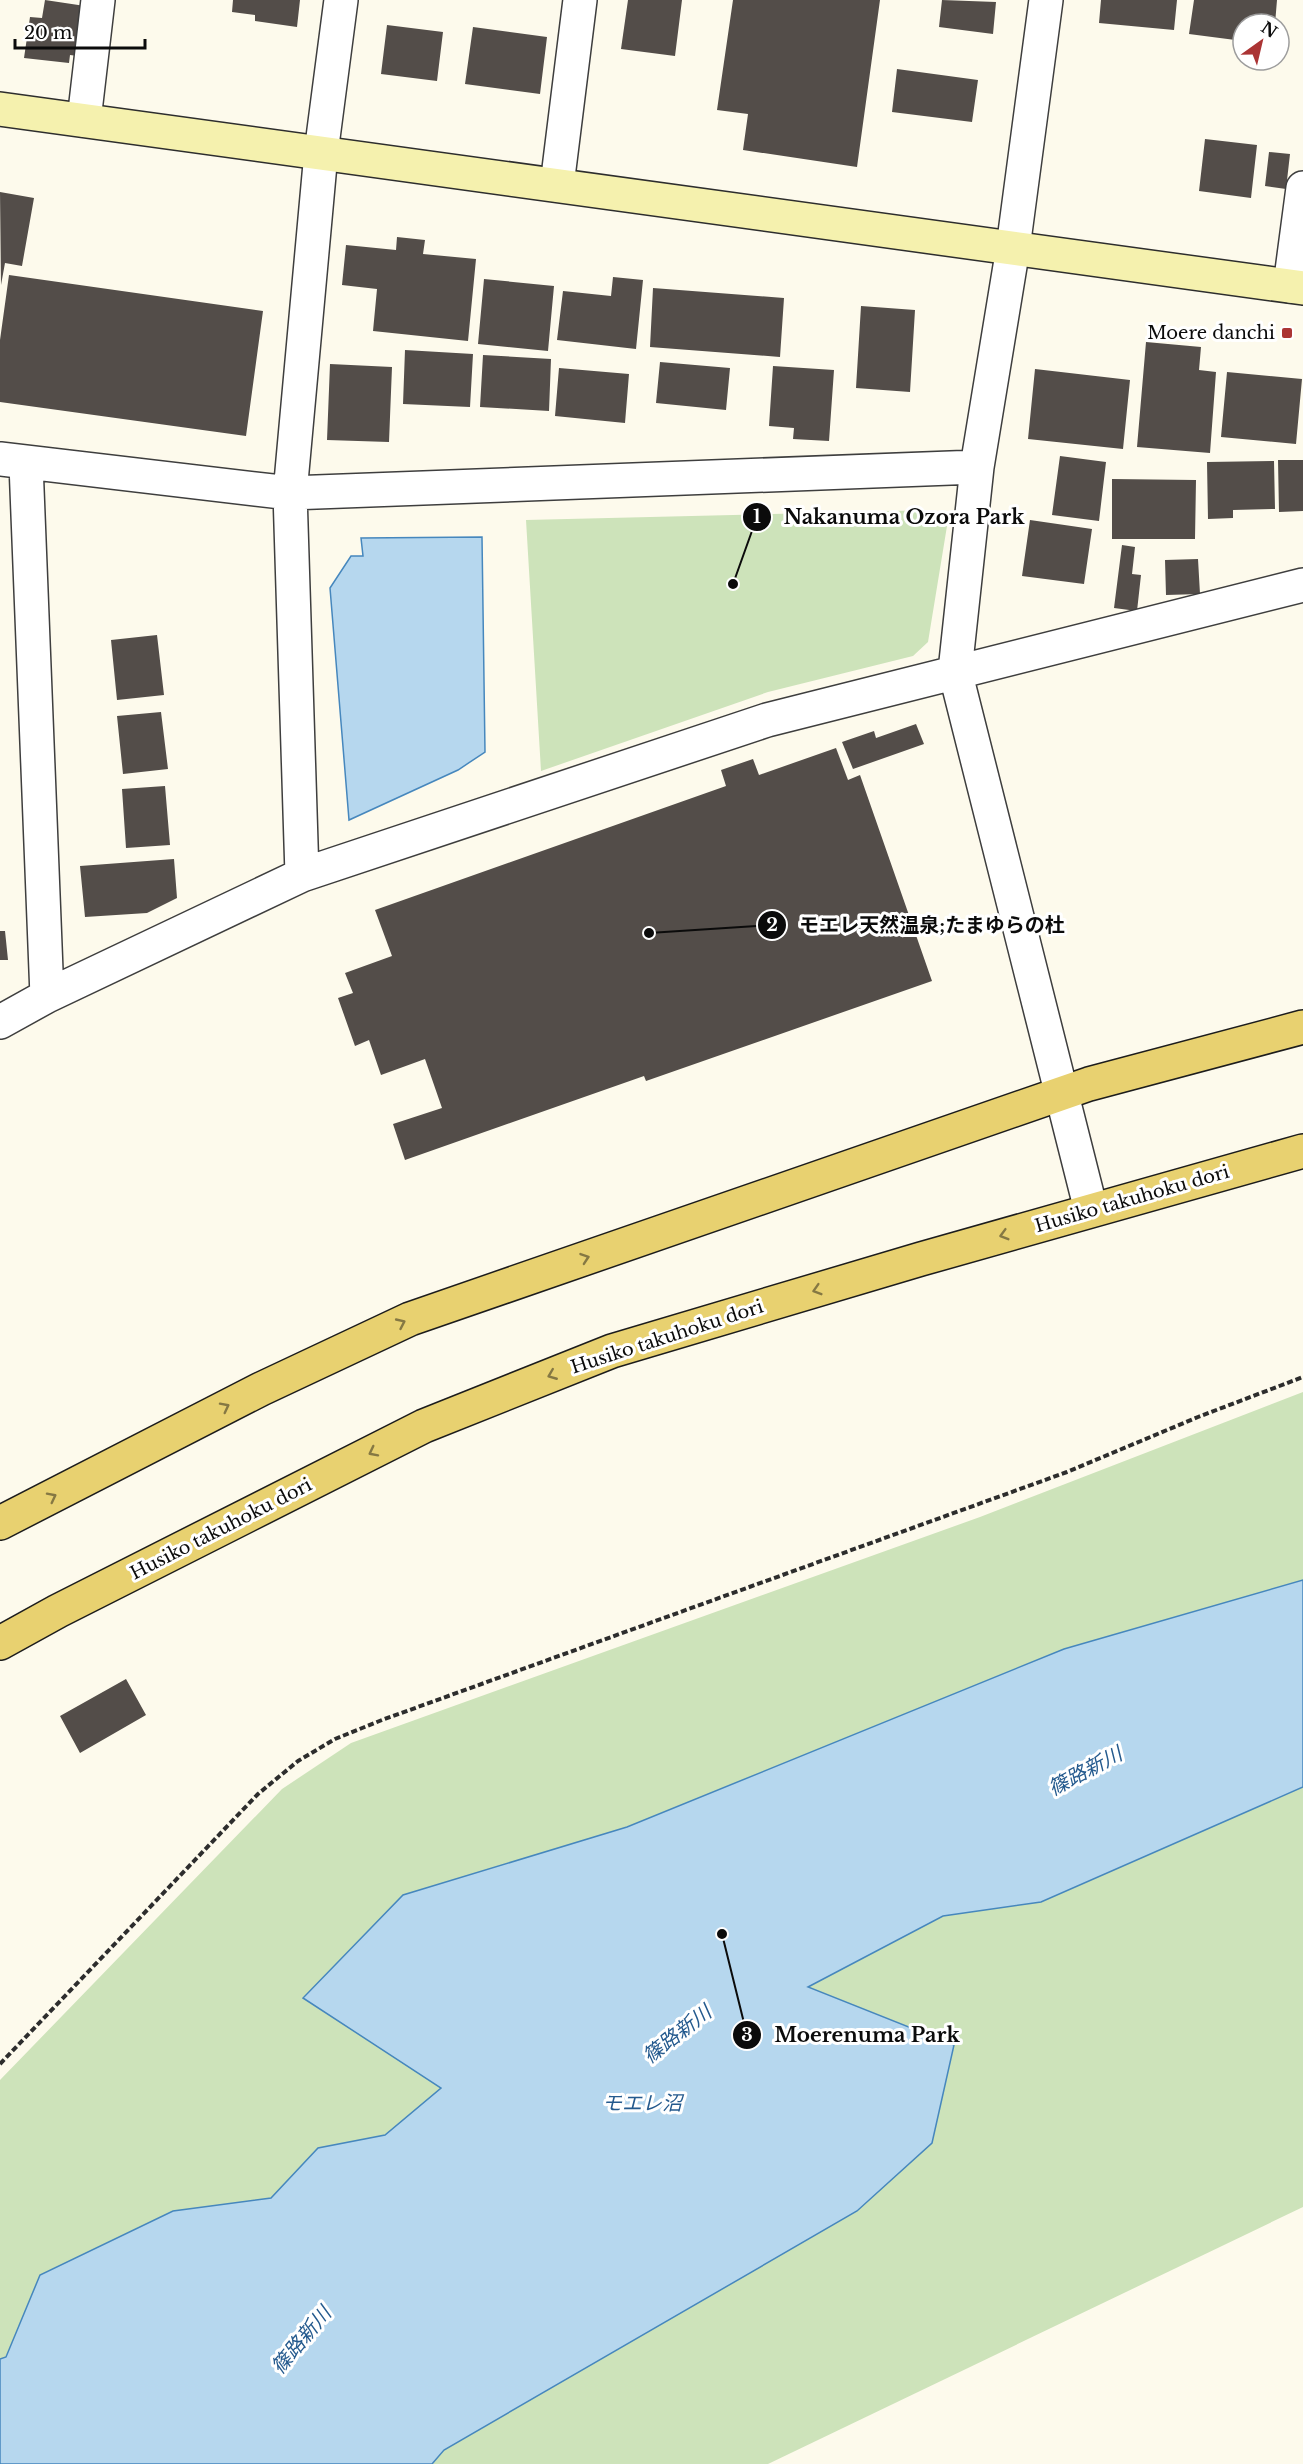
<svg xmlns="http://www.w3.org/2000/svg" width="1303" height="2464" viewBox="0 0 1303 2464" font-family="'Libre Baskerville','Noto Sans JP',serif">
<rect width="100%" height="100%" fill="#fdfaec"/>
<path fill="#cde3ba" d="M934 510 947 526 928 642 913 656 768 692 541 771 526 520Z
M1303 1392V2207L768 2464H0V2080L282 1789 351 1743 980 1517Z"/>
<path fill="#b6d7ee" stroke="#4687bd" stroke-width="1.5" d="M482 537 485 752 458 770 349 820 330 588 351 556H363L361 538Z
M1303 1580V1787L1041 1902 943 1916 808 1987 954 2045 932 2143 857 2211 444 2450 432 2464H0V2359L6 2357 40 2275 173 2211 271 2198 318 2148 385 2135 441 2088 303 1998 403 1895 627 1827 1064 1649Z"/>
<path fill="#534d49" d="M45 0 85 6 78 56 70 55 69 63 24 58 30 17 42 18Z
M233 0H300L297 27 255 21V15L232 12Z
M628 0H682L675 56 621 49Z
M733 0H880L857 167 743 150 748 114 717 110Z
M942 0 996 2 993 34 939 27Z
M1101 0H1177L1174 30 1099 23Z
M1194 0H1277L1275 24H1243V41L1189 34Z
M387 25 443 32 437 81 381 74Z
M473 27 547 37 540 94 465 84Z
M897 69 978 80 972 122 892 112Z
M1205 139 1257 145 1251 198 1199 191Z
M1269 152 1290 154 1286 189 1265 186Z
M0 192 34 198 22 266 5 263 1 285Z
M397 237 425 240 423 254 476 259 468 341 373 331 377 289 342 285 346 245 396 250Z
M9 275 263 311 246 436 0 402V340Z
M613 277 643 280 636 349 557 340 563 291 611 296Z
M484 279 554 286 548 351 478 344Z
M653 288 784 298 780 357 650 347Z
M861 306 915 310 910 392 856 388Z
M1146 342 1201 347 1199 370 1216 372 1210 453 1137 447Z
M405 350 473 354 470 407 403 404Z
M483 355 551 359 549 411 480 407Z
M660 362 730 368 726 410 656 403Z
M330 364 392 367 389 442 327 440Z
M773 366 834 370 829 441 793 439 794 428 769 426Z
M559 368 629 374 625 423 555 416Z
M1035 369 1130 380 1123 449 1028 439Z
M1227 372 1302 379 1296 444 1221 437Z
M1060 456 1106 462 1099 521 1052 515Z
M1278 460H1303V511L1279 512Z
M1274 461 1275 509 1233 510V518L1208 519 1207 462Z
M1112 479 1196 480 1195 539H1112Z
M1030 520 1092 529 1084 584 1022 576Z
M1122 545 1135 547 1132 574 1141 575 1137 611 1114 608Z
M1198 559 1200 594 1166 595 1165 560Z
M157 635 164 695 117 700 111 640Z
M161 712 168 769 123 774 117 716Z
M916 724 924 744 853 769 842 742 874 731 876 738Z
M836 748 848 780 860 775 932 981 646 1081 644 1076 405 1160 393 1124 442 1108 425 1059 381 1075 369 1040 355 1046 338 998 353 993 345 973 392 956 375 910 726 786 721 770 753 759 759 775Z
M165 786 170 845 126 848 122 789Z
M174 859 177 898 147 913 85 917 80 866Z
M0 931H5L8 960H0Z
M126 1679 146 1715 80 1753 60 1716Z"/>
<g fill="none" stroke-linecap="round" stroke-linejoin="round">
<g stroke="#3e3e3e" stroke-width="36">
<path id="street" d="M1046 0 1013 248 977 467 955 671 1091 1210
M84 120 98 0
M557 185 580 0
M1290 286 1303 188
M0 459 290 493 977 467
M26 464 47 996
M302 875 290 493 321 153 341 0
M0 1022 47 996 302 875 767 720 1303 585"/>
</g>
<g stroke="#2d2d2d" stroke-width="36">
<path id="secondary" d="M0 109 1303 288"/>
</g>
<g stroke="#1c1c1c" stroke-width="36">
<path id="primary" d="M0 1523 261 1389 410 1319 1089 1084 1303 1027
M0 1643 58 1611 424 1426 612 1351 921 1259 1303 1151"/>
</g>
<path stroke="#2d2d2d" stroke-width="4" stroke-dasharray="6 3" stroke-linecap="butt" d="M0 2064 258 1794 298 1761 335 1739 382 1720 1067 1472 1198 1417 1303 1377"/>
<use href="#street" stroke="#fff" stroke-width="33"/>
<use href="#secondary" stroke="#f5f1ae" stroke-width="33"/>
<use href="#primary" stroke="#e8d170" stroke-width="33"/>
</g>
<defs><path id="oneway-chevron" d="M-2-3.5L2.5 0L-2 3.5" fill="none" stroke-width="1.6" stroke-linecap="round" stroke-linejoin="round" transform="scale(1.5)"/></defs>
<g stroke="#857843">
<use href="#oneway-chevron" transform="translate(1004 1235) rotate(164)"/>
<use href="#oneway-chevron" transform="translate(585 1258) rotate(-19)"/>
<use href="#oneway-chevron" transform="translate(817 1290) rotate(163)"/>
<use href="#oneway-chevron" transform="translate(401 1323) rotate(-25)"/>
<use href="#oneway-chevron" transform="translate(552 1375) rotate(158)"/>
<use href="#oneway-chevron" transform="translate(225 1407) rotate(-27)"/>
<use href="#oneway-chevron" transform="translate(373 1452) rotate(153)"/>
<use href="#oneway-chevron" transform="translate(52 1497) rotate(-27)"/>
</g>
<rect fill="#ab3434" stroke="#fff" stroke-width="2" x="1281" y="327" width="12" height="12" rx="3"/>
<g text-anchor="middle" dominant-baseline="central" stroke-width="6" stroke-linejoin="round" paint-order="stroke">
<g font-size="18" fill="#0b0b0b" stroke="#fff" text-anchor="end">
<text x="1275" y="333">Moere danchi</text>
</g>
<g font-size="18" fill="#0b0b0b" stroke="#fff">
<text transform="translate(1132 1199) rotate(-16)">Husiko takuhoku dori</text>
<text transform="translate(667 1337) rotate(-18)">Husiko takuhoku dori</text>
<text transform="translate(221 1529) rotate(-27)">Husiko takuhoku dori</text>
</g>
<g font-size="20" font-style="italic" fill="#245a8e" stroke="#fff">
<text transform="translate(1085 1771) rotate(-28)">篠路新川</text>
<text transform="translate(677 2034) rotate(-38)">篠路新川</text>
<text x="642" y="2103">モエレ沼</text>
<text transform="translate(301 2340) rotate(-50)">篠路新川</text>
</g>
</g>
<path fill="none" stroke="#0b0b0b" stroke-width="2" d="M733 584L757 517M649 933L772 925M722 1934L747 2035"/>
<g fill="#0b0b0b" stroke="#fff" stroke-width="2">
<circle cx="733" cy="584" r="6"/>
<circle cx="649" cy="933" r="6"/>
<circle cx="722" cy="1934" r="6"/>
<circle cx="757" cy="517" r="15"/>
<circle cx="772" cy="925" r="15"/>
<circle cx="747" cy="2035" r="15"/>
</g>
<g font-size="18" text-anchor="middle" font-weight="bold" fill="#fff">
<text x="757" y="523">1</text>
<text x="772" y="931">2</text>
<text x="747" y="2041">3</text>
</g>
<g font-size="20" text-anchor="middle" font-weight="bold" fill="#0b0b0b" stroke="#fff" stroke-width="6" stroke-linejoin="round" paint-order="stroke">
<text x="904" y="524">Nakanuma Ozora Park</text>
<text x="932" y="932">モエレ天然温泉;たまゆらの杜</text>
<text x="867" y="2042">Moerenuma Park</text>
</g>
<g transform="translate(1261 42) rotate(34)"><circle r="28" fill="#ffffff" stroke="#9d9d9d" stroke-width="1.5"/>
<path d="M0-4.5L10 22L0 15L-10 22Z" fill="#ab3434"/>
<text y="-9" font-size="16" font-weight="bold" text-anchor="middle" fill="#0b0b0b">N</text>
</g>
<path d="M15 39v9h130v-9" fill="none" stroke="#0b0b0b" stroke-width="3"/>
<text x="24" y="39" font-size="18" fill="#0b0b0b" stroke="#ffffff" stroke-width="4.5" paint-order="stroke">20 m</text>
</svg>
